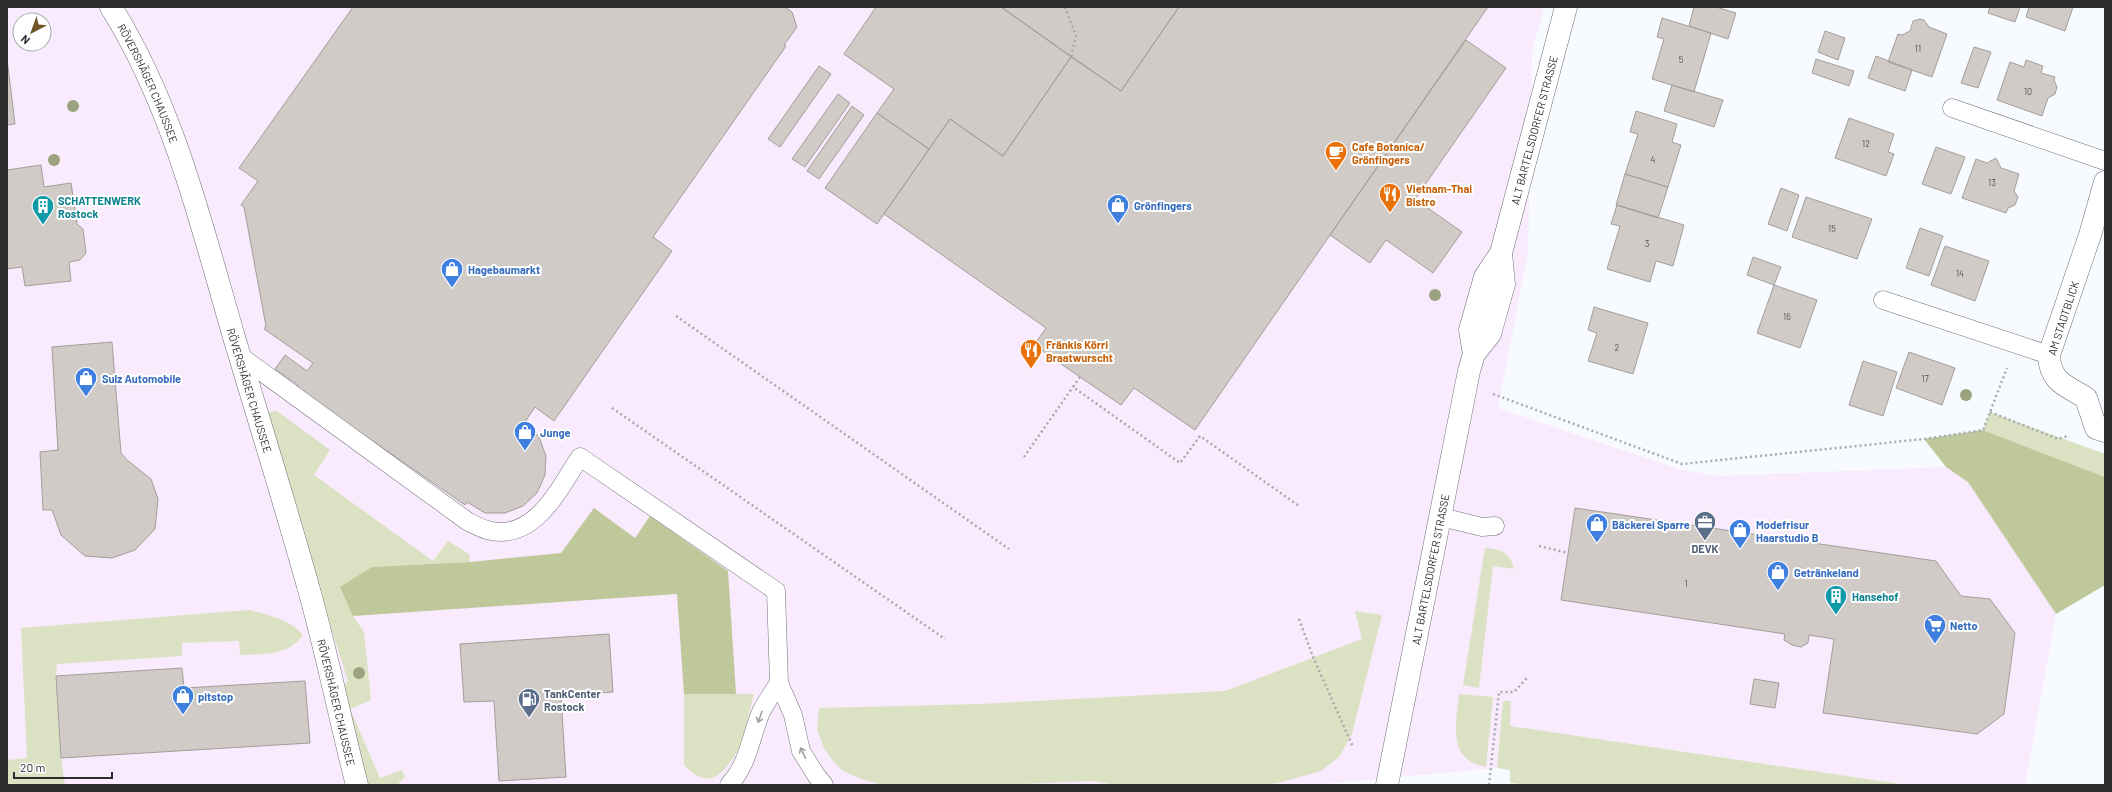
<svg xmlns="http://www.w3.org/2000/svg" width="2112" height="792" viewBox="0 0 2112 792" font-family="Barlow,sans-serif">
<rect width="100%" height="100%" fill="#f7faff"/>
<path fill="#f9eafd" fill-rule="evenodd" d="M7 7H1544L1532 52 1528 252 1498 408 1679 469 1718 476 1946 467 1968 482 2056 614 2025 785H1907L1509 726 1511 702 1503 701 1497 768 1312 785H7ZM20 20H44V44H20Z"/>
<path fill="#dbe2c3" d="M277 411 330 450 314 475 433 561 448 541 469 554 470 562 372 567 353 616 364 632 371 700 350 709 380 778 402 770 405 777 397 785H364L338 691 348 681 321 596 268 412Z
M1990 412 2105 454V477L1983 430Z
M1485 548C1502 550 1509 551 1514 569L1493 566 1479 688 1463 685Z
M249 610C268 615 290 619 303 635 288 656 264 654 240 655L239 641 182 643V656L57 664 56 676 61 758 65 785H7V760L27 758 21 628Z
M1355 611 1382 615 1352 734 1339 757 1321 771 1278 783 1260 785H1117L1093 781 999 785H884L864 780 843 771 833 761 824 748 817 730 819 708 978 704 1225 691 1362 639Z
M684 694H754C749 711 746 729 740 746 738 751 734 756 731 761 716 783 701 784 684 765Z
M1459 694 1493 697 1486 767C1447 760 1456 724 1459 694Z
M1503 701H1511L1510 726 1907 785H1530L1510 783V770L1497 768Z"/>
<path fill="#bec89b" d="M1983 430 2105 477V585L2056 614 1968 482 1946 467 1924 439Z
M594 508 635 538 650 516 728 571 736 694H684L677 594 353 616 340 587 372 567 470 562 561 553Z"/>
<path fill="#d0cbc7" stroke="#a39e9a" d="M353 7H785L792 12 797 27 784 45 786 46 653 237 672 251 554 421 535 407 525 422 539 437 546 456 545 475 537 493 523 506 505 513H485L467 502 465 505 296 388 298 385 275 369 285 355 307 371 313 363 264 329 266 326 244 207 241 205 258 181 239 168Z
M876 7H1001L1071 57 1003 156 950 119 929 149 877 113 894 89 844 54Z
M1001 7H1179L1121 91Z
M1179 7H1488L1195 430 1134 388 1121 405 1080 377 1034 345 1046 328 884 214 950 119 1003 156 1071 57 1121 91Z
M1694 7H1716L1736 13 1728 39 1689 26Z
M1990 7H2020L2015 22 1988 13Z
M2029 7H2073L2065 31 2026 17Z
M1662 18 1711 33 1694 92 1652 79 1664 39 1657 37Z
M1920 19 1924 20 1929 27 1947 34 1932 77 1888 62 1898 34 1902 35 1910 31 1913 21Z
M1825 31 1845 38 1838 60 1818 52Z
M1466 40 1506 68 1415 199 1462 232 1433 273 1386 240 1370 263 1330 235Z
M1974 47 1991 52 1978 88 1961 83Z
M1876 56 1912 70 1905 91 1868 78Z
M7 59 15 124 7 125Z
M1816 59 1854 71 1849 86 1812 73Z
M2026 60 2043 66 2041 73 2055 77 2054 80 2057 87 2055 94 2048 98 2042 116 1997 100 2010 62 2024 67Z
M819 66 831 74 780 147 768 139Z
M1672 85 1723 100 1714 127 1664 111Z
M838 94 850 103 805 167 792 159Z
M852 106 864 115 819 179 807 171Z
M1636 111 1677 124 1672 142 1681 145 1668 187 1625 174 1638 134 1630 132Z
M877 113 929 149 877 224 825 188Z
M1849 118 1894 134 1888 152 1894 154 1886 176 1835 158Z
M1936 147 1965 157 1951 194 1922 184Z
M1996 158 2001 168 2019 174 2014 191 2018 197 2015 205 2008 208 2006 213 1962 198 1976 159 1987 163Z
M41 165 44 187 71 183 77 224 83 229 86 253 80 260 69 262 71 281 25 286 22 267 7 269V170Z
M1625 174 1668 187 1658 218 1616 205Z
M1781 188 1799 195 1787 231 1768 224Z
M1806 197 1872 219 1857 259 1792 237Z
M1617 205 1684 225 1673 266 1656 261 1650 282 1607 269 1620 226 1611 224Z
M1920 228 1943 236 1929 276 1906 268Z
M1945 246 1989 261 1975 301 1931 285Z
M1753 257 1781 267 1774 285 1747 275Z
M1774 285 1817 300 1800 348 1757 333Z
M1594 307 1648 323 1633 374 1588 361 1597 333 1588 330Z
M112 342 121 453 127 460 151 479 158 499 155 529 135 550 112 558 85 556 61 535 52 510H43L40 452 58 450 52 347Z
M1909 352 1955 368 1942 405 1896 388Z
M1863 361 1897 372 1883 416 1849 405Z
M1575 508 1936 561 1961 596 1990 599 2015 633 2004 714 1977 734 1823 713 1834 639 1809 635 1808 643 1801 647 1792 645 1784 640 1785 634 1561 600Z
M609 634 613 692 561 696 566 777 499 781 494 701 464 702 460 644Z
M182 668 184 688 305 681 310 743 61 758 56 676Z
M1754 679 1779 683 1775 708 1750 704Z"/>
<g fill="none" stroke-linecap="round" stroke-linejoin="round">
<g stroke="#707277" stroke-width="19">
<path id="service" d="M1952 108 2105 161
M1883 300 2049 355
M240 356 467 521C473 524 480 528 487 530 534 543 559 489 580 457L776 591 779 683 793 715 801 751 816 775 824 785
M1441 517 1482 527 1495 526
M729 785C749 763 750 738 761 712 766 702 773 692 779 683"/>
</g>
<g stroke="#707277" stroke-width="23">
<g id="minor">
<path id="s1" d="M111 7C174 108 201 224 234 337 260 424 287 510 311 597 328 659 341 723 357 785"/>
<path d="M2105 182 2090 235 2049 355C2050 382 2065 385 2086 398L2096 428 2105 431"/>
<path id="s2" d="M1501 253 1566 7"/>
<path id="s3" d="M1387 785 1469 371 1474 354 1490 334 1504 284 1501 253 1485 277 1470 330 1474 354"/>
</g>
</g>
<path stroke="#a7aaad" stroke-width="2.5" stroke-dasharray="2 3" stroke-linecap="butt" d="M1065 7 1076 36 1071 57
M676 316 1009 549
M1080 377 1073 387 1180 463 1200 436 1299 506
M1493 394 1682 464 1924 439 1983 430 2007 368
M612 408 945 639
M1990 412 2058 439 2068 436
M1024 457 1073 387
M1539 546 1568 553
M1299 619 1313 657 1353 747
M1489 785 1499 692H1514L1527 678"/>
<use href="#service" stroke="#fff" stroke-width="18"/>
<use href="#minor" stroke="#fff" stroke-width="22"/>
</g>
<g fill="#9ba27f">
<circle cx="73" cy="106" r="6"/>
<circle cx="54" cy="160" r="6"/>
<circle cx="1435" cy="295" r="6"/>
<circle cx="1966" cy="395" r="6"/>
<circle cx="359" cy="673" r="6"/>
</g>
<defs><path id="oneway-shaft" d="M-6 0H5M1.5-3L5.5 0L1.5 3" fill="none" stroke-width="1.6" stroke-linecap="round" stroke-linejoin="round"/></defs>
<g stroke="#a0a0a1">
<use href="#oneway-shaft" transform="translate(760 717) rotate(109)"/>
<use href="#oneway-shaft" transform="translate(803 753) rotate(-115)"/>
</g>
<defs>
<g id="cafe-pin" transform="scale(1.15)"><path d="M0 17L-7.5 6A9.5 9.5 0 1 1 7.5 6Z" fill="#e8710a" stroke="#fff"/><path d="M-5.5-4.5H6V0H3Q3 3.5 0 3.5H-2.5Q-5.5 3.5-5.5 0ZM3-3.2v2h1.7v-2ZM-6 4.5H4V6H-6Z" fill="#fff"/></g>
<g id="restaurant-pin" transform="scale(1.15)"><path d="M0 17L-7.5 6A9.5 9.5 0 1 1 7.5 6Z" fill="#e8710a" stroke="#fff"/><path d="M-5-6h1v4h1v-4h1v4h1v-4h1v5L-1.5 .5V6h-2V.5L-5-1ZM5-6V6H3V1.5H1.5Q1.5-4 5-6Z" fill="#fff"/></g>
<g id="shop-pin" transform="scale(1.15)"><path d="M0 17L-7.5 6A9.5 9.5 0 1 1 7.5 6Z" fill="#3f7fe0" stroke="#fff"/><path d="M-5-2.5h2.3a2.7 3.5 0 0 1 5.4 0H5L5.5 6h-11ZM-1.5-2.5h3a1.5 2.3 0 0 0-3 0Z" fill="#fff"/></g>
<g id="building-pin" transform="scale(1.15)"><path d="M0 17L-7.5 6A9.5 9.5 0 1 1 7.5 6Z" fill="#0f9aa8" stroke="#fff"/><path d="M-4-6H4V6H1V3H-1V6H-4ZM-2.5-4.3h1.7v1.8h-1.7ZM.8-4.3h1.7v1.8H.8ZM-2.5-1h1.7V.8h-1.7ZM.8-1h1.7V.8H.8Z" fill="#fff"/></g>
<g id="office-pin" transform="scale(1.15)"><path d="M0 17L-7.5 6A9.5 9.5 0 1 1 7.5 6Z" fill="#5c6f8a" stroke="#fff"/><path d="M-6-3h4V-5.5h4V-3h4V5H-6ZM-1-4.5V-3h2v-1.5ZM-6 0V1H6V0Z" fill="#fff"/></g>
<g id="supermarket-pin" transform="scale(1.15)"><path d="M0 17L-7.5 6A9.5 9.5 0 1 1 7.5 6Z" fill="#3f7fe0" stroke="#fff"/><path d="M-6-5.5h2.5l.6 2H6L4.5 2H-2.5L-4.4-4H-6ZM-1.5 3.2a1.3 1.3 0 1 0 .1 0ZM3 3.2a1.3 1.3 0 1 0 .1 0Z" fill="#fff"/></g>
<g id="fuel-pin" transform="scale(1.15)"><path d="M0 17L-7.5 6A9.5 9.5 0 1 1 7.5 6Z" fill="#5c6f8a" stroke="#fff"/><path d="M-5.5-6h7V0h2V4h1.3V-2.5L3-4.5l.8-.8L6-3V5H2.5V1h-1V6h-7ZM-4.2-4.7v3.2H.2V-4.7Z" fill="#fff"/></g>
</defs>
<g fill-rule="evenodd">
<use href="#cafe-pin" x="1336" y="152"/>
<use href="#restaurant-pin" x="1390" y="194"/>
<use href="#shop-pin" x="1118" y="205"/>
<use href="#building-pin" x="43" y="206"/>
<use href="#shop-pin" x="452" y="269"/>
<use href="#restaurant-pin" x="1031" y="350"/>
<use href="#shop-pin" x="86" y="378"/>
<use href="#shop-pin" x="525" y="432"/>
<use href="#office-pin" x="1705" y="522"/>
<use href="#shop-pin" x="1597" y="524"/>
<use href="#shop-pin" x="1740" y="530"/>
<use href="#shop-pin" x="1778" y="572"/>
<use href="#building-pin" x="1836" y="596"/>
<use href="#supermarket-pin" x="1935" y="625"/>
<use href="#shop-pin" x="183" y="696"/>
<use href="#fuel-pin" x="529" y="699"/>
</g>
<g text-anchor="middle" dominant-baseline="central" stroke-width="4" stroke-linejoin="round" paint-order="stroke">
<g font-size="9" fill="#545454">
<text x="1918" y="48">11</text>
<text x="1681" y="59">5</text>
<text x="2028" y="91">10</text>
<text x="1866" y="143">12</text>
<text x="1653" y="159">4</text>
<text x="1992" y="182">13</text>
<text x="1832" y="228">15</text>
<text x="1647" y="243">3</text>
<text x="1960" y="273">14</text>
<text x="1787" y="316">16</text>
<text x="1617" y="347">2</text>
<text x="1925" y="378">17</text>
<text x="1686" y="583">1</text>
</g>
<g font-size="11" fill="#2b2c2e" stroke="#fff">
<text stroke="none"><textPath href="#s1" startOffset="85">RÖVERSHÄGER CHAUSSEE</textPath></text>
<text stroke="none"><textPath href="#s2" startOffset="127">ALT BARTELSDORFER STRASSE</textPath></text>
<text transform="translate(2063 318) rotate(-72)">AM STADTBLICK</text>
<text stroke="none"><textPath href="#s1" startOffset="409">RÖVERSHÄGER CHAUSSEE</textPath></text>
<text stroke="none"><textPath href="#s3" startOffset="220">ALT BARTELSDORFER STRASSE</textPath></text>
<text stroke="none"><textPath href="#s1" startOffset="733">RÖVERSHÄGER CHAUSSEE</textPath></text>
</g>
<g font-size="11" font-weight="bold" fill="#c56008" stroke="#fff" text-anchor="start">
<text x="1352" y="146">Cafe Botanica/<tspan x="1352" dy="13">Grönfingers</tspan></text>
<text x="1406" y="188">Vietnam-Thai<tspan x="1406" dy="13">Bistro</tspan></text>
<text x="1046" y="344">Fränkis Körri<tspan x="1046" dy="13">Braatwurscht</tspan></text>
</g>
<g font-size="11" font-weight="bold" fill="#0d838f" stroke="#fff" text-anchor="start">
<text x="58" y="200">SCHATTENWERK<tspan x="58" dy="13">Rostock</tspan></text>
<text x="1852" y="596">Hansehof</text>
</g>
<g font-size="11" font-weight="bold" fill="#366cbe" stroke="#fff" text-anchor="start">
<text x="1134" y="205">Grönfingers</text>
<text x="468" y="269">Hagebaumarkt</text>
<text x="102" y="378">Sulz Automobile</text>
<text x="540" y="432">Junge</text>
<text x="1612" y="524">Bäckerei Sparre</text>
<text x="1756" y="524">Modefrisur<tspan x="1756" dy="13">Haarstudio B</tspan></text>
<text x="1794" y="572">Getränkeland</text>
<text x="1950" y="625">Netto</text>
<text x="198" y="696">pitstop</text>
</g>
<g font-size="11" font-weight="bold" fill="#4e5e75" stroke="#fff">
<text x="1705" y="548">DEVK</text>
<text x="544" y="693" text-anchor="start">TankCenter<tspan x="544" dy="13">Rostock</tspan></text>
</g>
</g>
<rect width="2112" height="792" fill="none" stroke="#2b2c2e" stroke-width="16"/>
<g transform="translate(32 32) rotate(221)"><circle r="19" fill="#ffffff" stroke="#aaabab"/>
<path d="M0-3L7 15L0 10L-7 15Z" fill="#705628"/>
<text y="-6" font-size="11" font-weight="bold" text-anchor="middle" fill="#2b2c2e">N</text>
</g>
<path d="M14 772v6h98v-6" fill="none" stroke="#2b2c2e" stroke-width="2"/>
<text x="20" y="772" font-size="12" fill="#2b2c2e" stroke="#ffffff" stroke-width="3" paint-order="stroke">20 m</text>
</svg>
